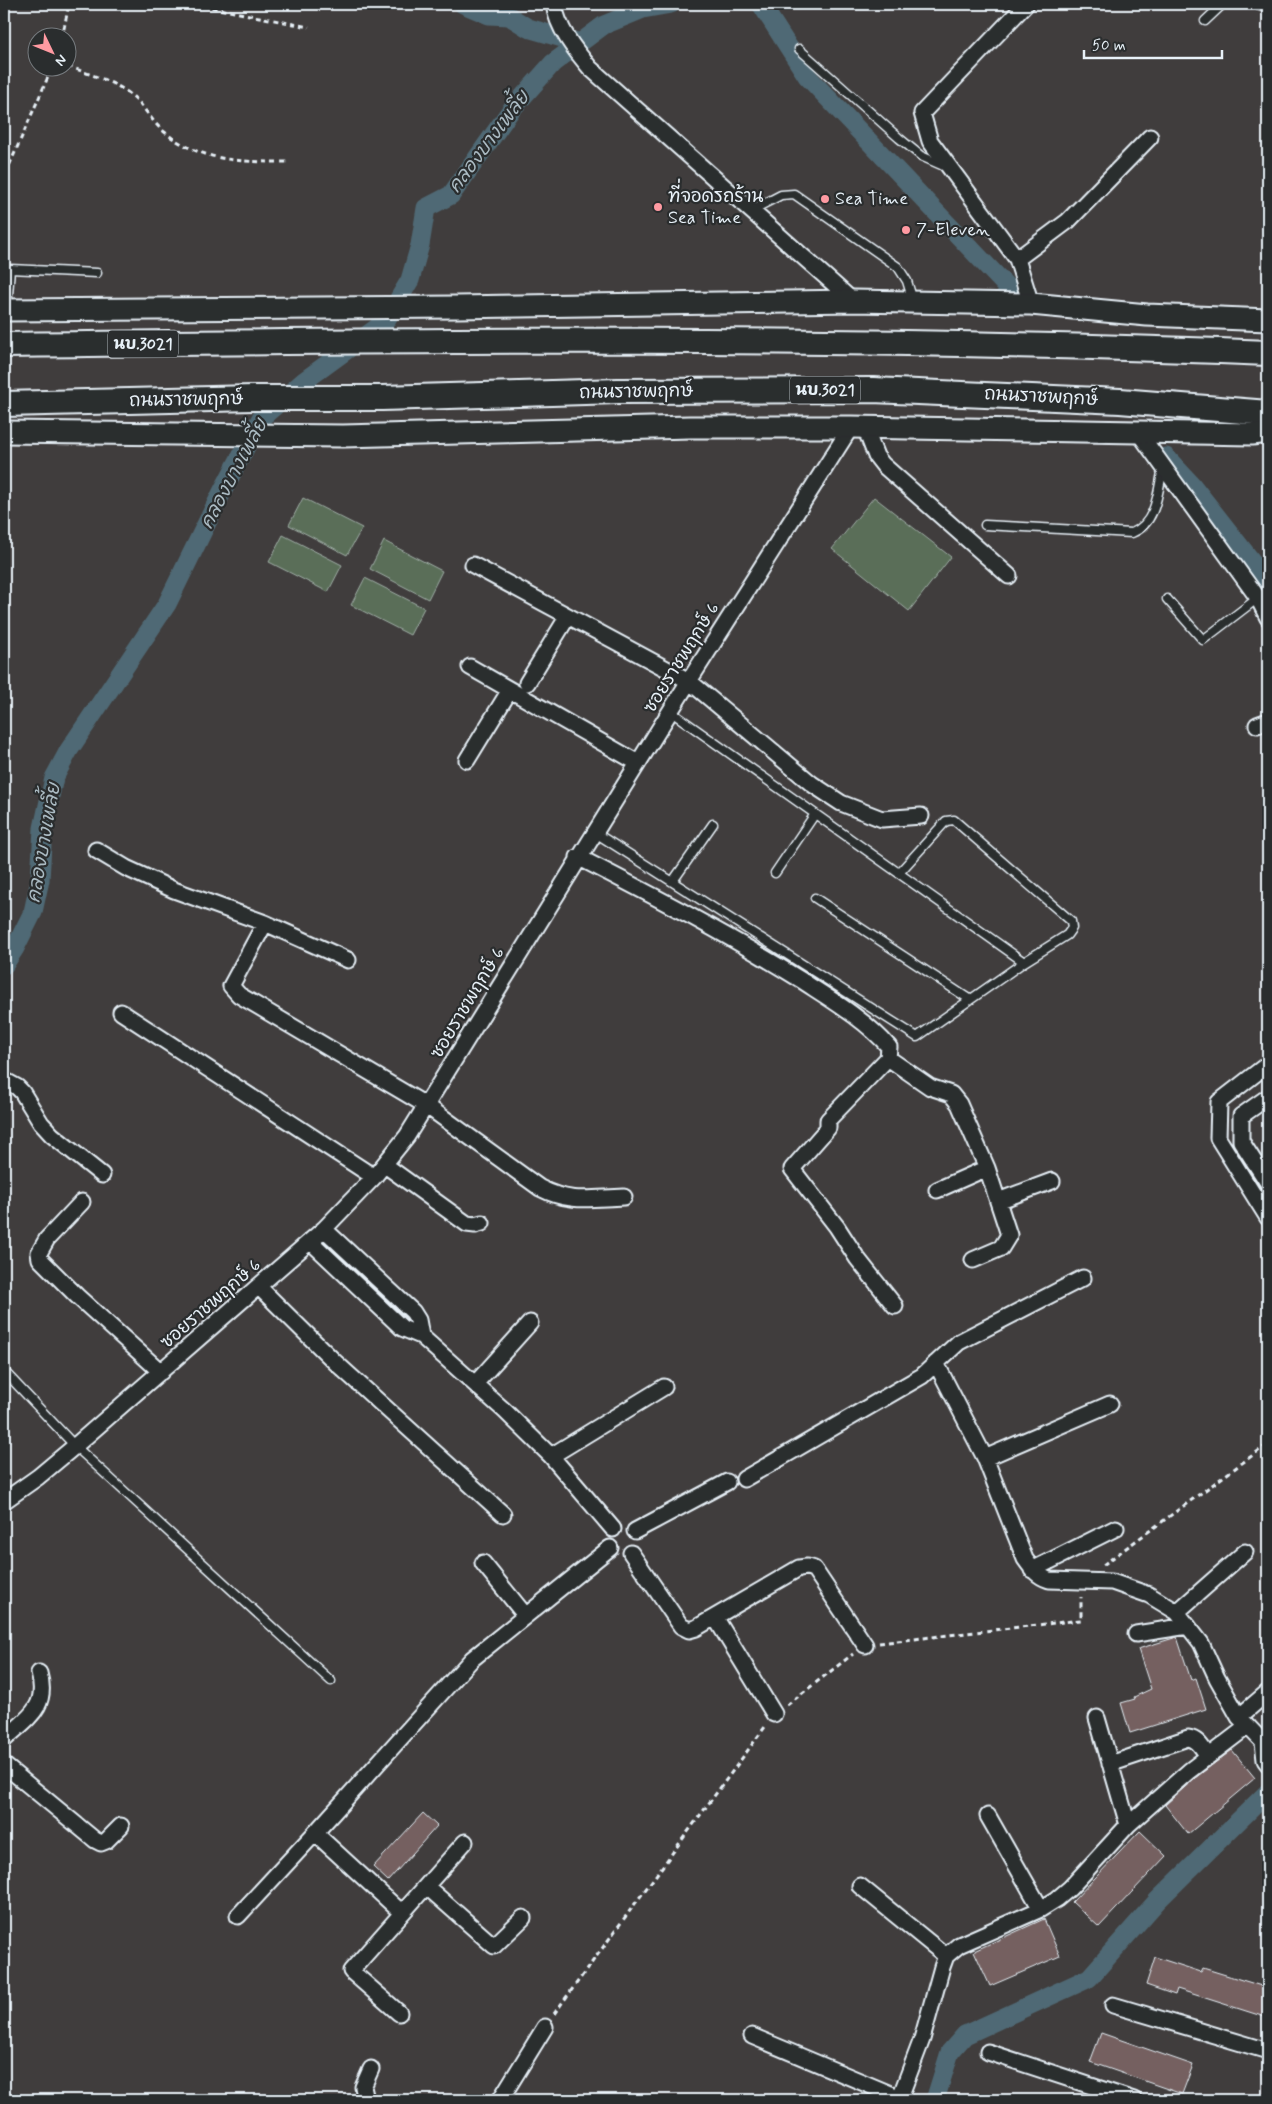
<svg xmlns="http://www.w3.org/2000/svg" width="1272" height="2104" viewBox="0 0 1272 2104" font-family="Mynerve,'Playpen Sans Thai',sans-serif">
<rect width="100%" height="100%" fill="#403d3d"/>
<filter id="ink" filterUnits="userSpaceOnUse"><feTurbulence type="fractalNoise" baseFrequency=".02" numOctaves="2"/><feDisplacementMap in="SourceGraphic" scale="10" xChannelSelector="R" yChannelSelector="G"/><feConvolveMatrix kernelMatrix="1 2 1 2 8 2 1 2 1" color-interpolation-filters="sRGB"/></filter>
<g filter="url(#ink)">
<path fill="#5a6e59" stroke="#a1b0a8" d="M874 497 951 557 909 611 832 549Z
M303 498 362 528 347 555 289 525Z
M283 535 342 565 328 592 269 562Z
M384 541 442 571 428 599 370 569Z
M365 578 424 608 410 635 351 605Z"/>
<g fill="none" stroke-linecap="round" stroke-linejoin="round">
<path stroke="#4f6974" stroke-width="19" d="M463 4 489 15 509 16 528 28 580 43
M761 4 807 76 1010 290
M1166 457 1192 485 1268 582
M4 965 15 948 33 912 40 880 43 828 54 778 69 750 167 604 222 492 261 418 304 381 385 322 410 280 420 245 426 208 451 195 511 110 553 63 604 25 643 9 671 4
M935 2100 950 2052 965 2035 1089 1978 1158 1900 1268 1792"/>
</g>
<path fill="#746160" stroke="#e8f1f8" d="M1177 1637 1191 1680 1196 1678 1206 1709 1130 1733 1121 1703 1135 1699 1134 1697 1151 1689 1138 1649Z
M1232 1750 1255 1778 1188 1834 1165 1805 1195 1778Z
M423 1813 437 1826 388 1881 373 1867Z
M1140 1831 1166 1856 1099 1927 1072 1902Z
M1044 1919 1060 1956 990 1986 974 1951Z
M1155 1957 1201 1972 1203 1968 1268 1988V2018L1177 1989 1175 1995 1146 1985Z
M1101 2033 1193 2065 1182 2094 1090 2062Z"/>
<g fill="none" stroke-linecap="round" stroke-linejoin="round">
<g stroke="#e8f1f8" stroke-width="11">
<path id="service" d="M1258 4 1262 7
M1205 21 1223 4
M799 49 899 138 921 156 946 167
M752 210 781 195 794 194 898 267 907 281 913 301
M7 308 10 269 97 273
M985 525 1132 533C1157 523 1158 491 1163 467
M1167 599 1203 640 1258 598
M594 832 917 1037 1024 962 670 711
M775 873 815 814
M899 873 946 821 954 820 1071 921 1072 928 1067 935 1024 962
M673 881 713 824
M815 898 969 999
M4 1371 75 1446 331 1681"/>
</g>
<g stroke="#e8f1f8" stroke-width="19">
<path id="minor" d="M554 4C557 28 575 50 590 68L853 301
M1026 4 922 113 930 141 1017 259 1031 304
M1017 259 1068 221 1150 137
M865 428 876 456 883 465 1009 576
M1139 433 1258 598 1268 618
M473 565 689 681 812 784 841 803 882 819 921 816
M470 667 638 763
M527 683 568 616
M1257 725 1268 721
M467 760 510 690
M96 850 126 868 174 890 265 923
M578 857C654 896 729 935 801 980 830 999 866 1020 889 1047L888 1058 828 1120V1128L792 1169 837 1227 857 1258 895 1306
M348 960 265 923 231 986 239 995 427 1106 540 1188C571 1204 591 1198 624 1197
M121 1012 374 1177
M888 1058 930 1087 951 1094 959 1104 987 1168 1009 1235 1001 1248 973 1260
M1268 1064 1219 1102 1218 1138 1268 1218
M4 1080 17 1087 22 1092 41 1123 52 1135 102 1175
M1268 1097 1241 1116V1141L1268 1183
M385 1165 467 1224 475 1225 482 1223
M937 1190 987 1168
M998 1201 1052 1181
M82 1202 47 1239 39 1253 40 1259 77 1296 161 1372
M324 1229 413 1312 418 1320 421 1336
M310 1241 402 1328 421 1336 505 1411 551 1456 613 1529
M259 1287 335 1362 503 1514
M936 1363 985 1458 1025 1559C1032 1569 1037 1576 1049 1580L1112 1582 1149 1595 1177 1612 1201 1643 1217 1678 1239 1717 1263 1742 1268 1744
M475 1384 530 1323
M551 1456 664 1387
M985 1458 1110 1404
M744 1479 922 1376 959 1342 1083 1278
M4 1501 38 1477 75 1446 324 1229 374 1177 407 1136 689 681 851 427
M635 1531 727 1482
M631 1553 681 1626 689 1630 696 1628 799 1568 807 1567 814 1569 865 1645
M483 1563 525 1615
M1032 1570 1116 1528
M1177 1612 1245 1552
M715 1617 774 1714
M1136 1634 1188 1626
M1239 1717 1268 1692
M1097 1718 1128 1825
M4 1740C27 1718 49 1708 39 1673
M1263 1742 1265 1760 1268 1764
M1110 1764 1188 1738C1198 1739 1202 1748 1208 1756
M4 1765 95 1840 101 1843 106 1841 121 1826
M988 1816 1041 1909
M315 1833 402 1913
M426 1886 494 1946 523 1918
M860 1886 946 1956
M238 1916 315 1833 472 1659 610 1548
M1113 2005 1268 2051
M399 2013 351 1971 465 1842
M752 2036 900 2098
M988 2052 1134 2100
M366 2100 363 2087 371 2069
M500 2100 545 2027
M899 2100 922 2039 942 1967 946 1956 959 1945 1041 1909 1057 1899 1070 1888 1128 1825 1189 1771 1248 1726"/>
</g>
<g stroke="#e8f1f8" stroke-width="25">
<path id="secondary" d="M4 310 457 307 853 301 1031 304 1147 315 1268 320
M4 432 343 436 690 427H851L1252 434 1268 432"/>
</g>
<g stroke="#e8f1f8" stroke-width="28">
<path id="primary" d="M4 345C425 340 847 336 1268 353
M4 404 253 398H382L618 391 873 390 1120 401 1268 413"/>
</g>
<path stroke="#e8f1f8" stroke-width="3" stroke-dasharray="5 4" stroke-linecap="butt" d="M194 4 309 27
M62 38 69 4
M68 66C88 74 113 81 130 94 142 103 150 119 161 129 199 162 239 162 287 162
M4 172 9 166 52 68
M1103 1565 1268 1444
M879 1643 1081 1620V1597
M787 1705 853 1654
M554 2014 765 1727"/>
<use href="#service" stroke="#2a2d2e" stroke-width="8"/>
<use href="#minor" stroke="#2a2d2e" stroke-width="15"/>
<use href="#secondary" stroke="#2a2d2e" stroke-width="21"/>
<use href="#primary" stroke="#2a2d2e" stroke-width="24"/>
</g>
</g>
<g fill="#ff9aa2" stroke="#2a2d2e" stroke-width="2">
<circle cx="825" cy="199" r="5"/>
<circle cx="658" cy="207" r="5"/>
<circle cx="906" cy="230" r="5"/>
</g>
<g text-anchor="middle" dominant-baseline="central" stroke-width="4.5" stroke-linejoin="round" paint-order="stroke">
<g fill="#2a2d2e" stroke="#afb6bb" stroke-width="1">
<rect x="108" y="330.5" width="70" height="27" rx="4"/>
<rect x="790" y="376.5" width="70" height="27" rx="4"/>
</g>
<g font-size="16" font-weight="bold" fill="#e8f1f8">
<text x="143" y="344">นบ.3021</text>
<text x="825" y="390">นบ.3021</text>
</g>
<g font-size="18" fill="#e8f1f8" stroke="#2a2d2e" text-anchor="start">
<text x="668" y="197">ที่จอดรถร้าน<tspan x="668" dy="21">Sea Time</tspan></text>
<text x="835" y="199">Sea Time</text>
<text x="916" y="230">7-Eleven</text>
</g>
<g font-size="18" fill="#e8f1f8" stroke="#2a2d2e">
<text transform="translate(636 392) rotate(-1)">ถนนราชพฤกษ์</text>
<text transform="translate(1041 397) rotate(3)">ถนนราชพฤกษ์</text>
<text transform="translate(186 400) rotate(-1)">ถนนราชพฤกษ์</text>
<text transform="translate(682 658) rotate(-58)">ซอยราชพฤกษ์ 6</text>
<text transform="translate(468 1003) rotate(-59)">ซอยราชพฤกษ์ 6</text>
<text transform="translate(211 1304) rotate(-41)">ซอยราชพฤกษ์ 6</text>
</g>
<g font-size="19" font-style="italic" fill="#abbbc3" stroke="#2a2d2e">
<text transform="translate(489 142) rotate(-53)">คลองบางเพลี้ย</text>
<text transform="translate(234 474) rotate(-62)">คลองบางเพลี้ย</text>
<text transform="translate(44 843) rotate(-80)">คลองบางเพลี้ย</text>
</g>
</g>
<rect width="1272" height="2104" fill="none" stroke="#2a2d2e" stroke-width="20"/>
<rect x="10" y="10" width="1252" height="2084" fill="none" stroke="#e8f1f8" stroke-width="2" filter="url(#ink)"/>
<g transform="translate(52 52) rotate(133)"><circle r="24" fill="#2a2d2e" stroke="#767b7f"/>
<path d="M0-4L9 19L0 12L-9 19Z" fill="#ff9aa2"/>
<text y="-8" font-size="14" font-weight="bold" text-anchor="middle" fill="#e8f1f8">N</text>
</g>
<path d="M1084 50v8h138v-8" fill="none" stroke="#e8f1f8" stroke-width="2.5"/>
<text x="1092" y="50" font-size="15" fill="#e8f1f8" stroke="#2a2d2e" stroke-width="4" paint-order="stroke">50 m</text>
</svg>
